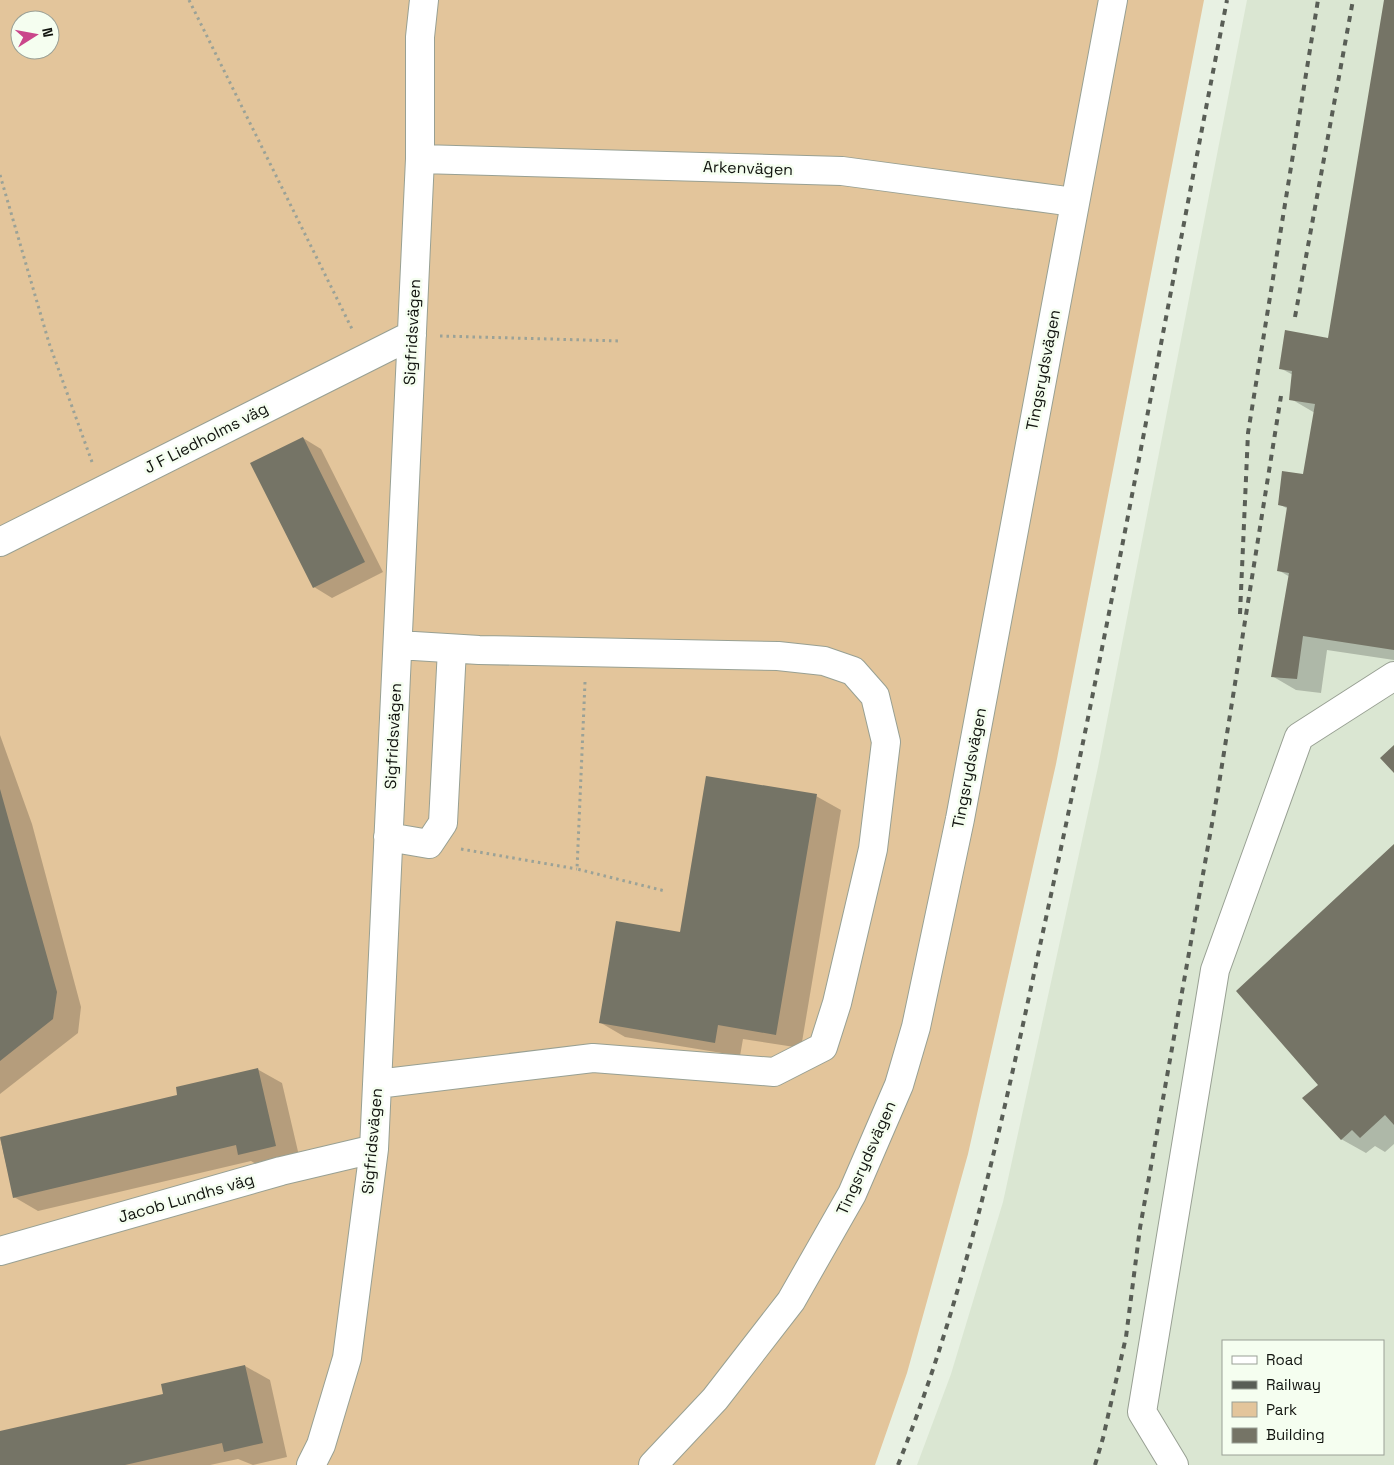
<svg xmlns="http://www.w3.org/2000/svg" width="1394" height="1465" viewBox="0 0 1394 1465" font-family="'Space Grotesk',sans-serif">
<rect width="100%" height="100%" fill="#e8f1e3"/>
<path fill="#dae6d2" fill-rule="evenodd" d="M1247 0H1394V1465H917L951 1374 1003 1202 1098 767ZM1223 1341H1383V1454H1223Z"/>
<path fill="#e3c59b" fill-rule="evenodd" d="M0 0H1204L1056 764 968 1154 907 1373 875 1465H0ZM20 20H50V50H20Z"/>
<path fill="#0003" d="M1385 0H1394V660L1327 650 1321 693 1296 690 1272 676 1290 577 1278 570 1288 509 1279 504 1304 476 1315 413 1291 399 1293 375 1280 368 1329 339Z
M303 438 321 449 383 572 332 598 314 587Z
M0 735 32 824 81 1007 78 1033 0 1094Z
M816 796 841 810 801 1048 743 1039 740 1056 625 1037 601 1023 681 933Z
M1394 845V1144L1385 1152 1375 1146 1366 1153 1341 1139 1319 1085Z
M257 1069 282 1083 300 1160 264 1169 251 1161 38 1211 14 1197 0 1138 179 1096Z
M245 1366 270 1380 287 1457 253 1465 238 1459 210 1465H0V1432L164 1395Z"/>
<path fill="#757466" d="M1384 0H1394V650L1303 636 1297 679 1271 677 1289 573 1277 571 1287 507 1278 505 1282 471 1303 474 1315 404 1289 400 1292 371 1279 369 1285 330 1328 338Z
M303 437 365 562 313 588 250 463Z
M1394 745V773L1380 758Z
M706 776 817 794 776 1035 718 1025 715 1043 599 1023 616 921 680 932Z
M0 789 57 992 53 1019 0 1061Z
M1394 844V1125L1385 1115 1360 1138 1352 1130 1341 1140 1302 1098 1318 1085 1236 991Z
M258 1068 276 1146 238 1155 236 1145 13 1198 0 1137 177 1095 176 1087Z
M245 1365 263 1443 224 1452 222 1443 125 1465H0V1431L163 1394 161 1384Z"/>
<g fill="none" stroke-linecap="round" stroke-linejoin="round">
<g stroke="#98a093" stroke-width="30">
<path id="minor" d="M420 159 842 171 1074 202
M0 542 412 335
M388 837 429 844 443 823 452 649
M377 1084 593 1058 774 1072 823 1047 837 1003 873 849 886 742 875 696 853 671 824 661 778 656 479 650 398 645
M0 1251 281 1171 374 1149
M311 1465 321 1445 347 1358 374 1149 420 159V37L424 0
M653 1465 715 1399 791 1301 852 1194 899 1085 916 1027 960 819 1113 0
M1174 1465 1142 1412 1215 970 1299 737 1394 676"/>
</g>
<path stroke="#9ba297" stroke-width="3" stroke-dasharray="2.5 4" stroke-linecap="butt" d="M189 0 353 331
M0 175 49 343 92 462
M440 336 621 341
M585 682 577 869 665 891
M461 849 577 869"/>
<use href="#minor" stroke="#fff" stroke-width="28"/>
<path stroke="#595e56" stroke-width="4" stroke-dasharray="6 6" stroke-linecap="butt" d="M1295 317 1353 0
M1240 614 1248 433 1318 0
M898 1465C970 1285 1008 1093 1049 904 1114 604 1168 301 1227 0
M1095 1465 1103 1438 1126 1337 1140 1228 1218 790 1281 396"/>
</g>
<g text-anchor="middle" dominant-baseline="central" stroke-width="5" stroke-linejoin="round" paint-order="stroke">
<g font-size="16" fill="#11140f" stroke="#f5fef0">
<text transform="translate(748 168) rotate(2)">Arkenvägen</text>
<text transform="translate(412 332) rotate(-87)">Sigfridsvägen</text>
<text transform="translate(1043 370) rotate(-79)">Tingsrydsvägen</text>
<text transform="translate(206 438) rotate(-27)">J F Liedholms väg</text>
<text transform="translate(393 736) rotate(-87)">Sigfridsvägen</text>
<text transform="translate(969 768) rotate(-79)">Tingsrydsvägen</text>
<text transform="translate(372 1141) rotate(-85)">Sigfridsvägen</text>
<text transform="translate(866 1158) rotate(-66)">Tingsrydsvägen</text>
<text transform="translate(186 1198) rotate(-16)">Jacob Lundhs väg</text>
</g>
</g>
<rect x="1222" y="1340" width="162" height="115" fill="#f5fef0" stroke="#9aa096"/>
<rect x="1232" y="1356" width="25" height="8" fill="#ffffff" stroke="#9aa096"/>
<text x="1266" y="1365" font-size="15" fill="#11140f">Road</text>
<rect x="1232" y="1381" width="25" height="8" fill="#595e56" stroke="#9aa096"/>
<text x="1266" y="1390" font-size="15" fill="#11140f">Railway</text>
<rect x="1232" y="1402" width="25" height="15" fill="#e3c59b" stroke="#9aa096"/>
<text x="1266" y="1415" font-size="15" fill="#11140f">Park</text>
<rect x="1232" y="1428" width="25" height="15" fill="#757466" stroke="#9aa096"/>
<text x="1266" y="1440" font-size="15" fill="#11140f">Building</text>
<g transform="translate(35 35) rotate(79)"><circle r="24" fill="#f5fef0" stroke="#9aa096"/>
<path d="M0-4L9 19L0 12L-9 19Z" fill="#ca468b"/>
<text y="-8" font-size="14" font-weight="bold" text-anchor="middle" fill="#11140f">N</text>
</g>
</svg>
